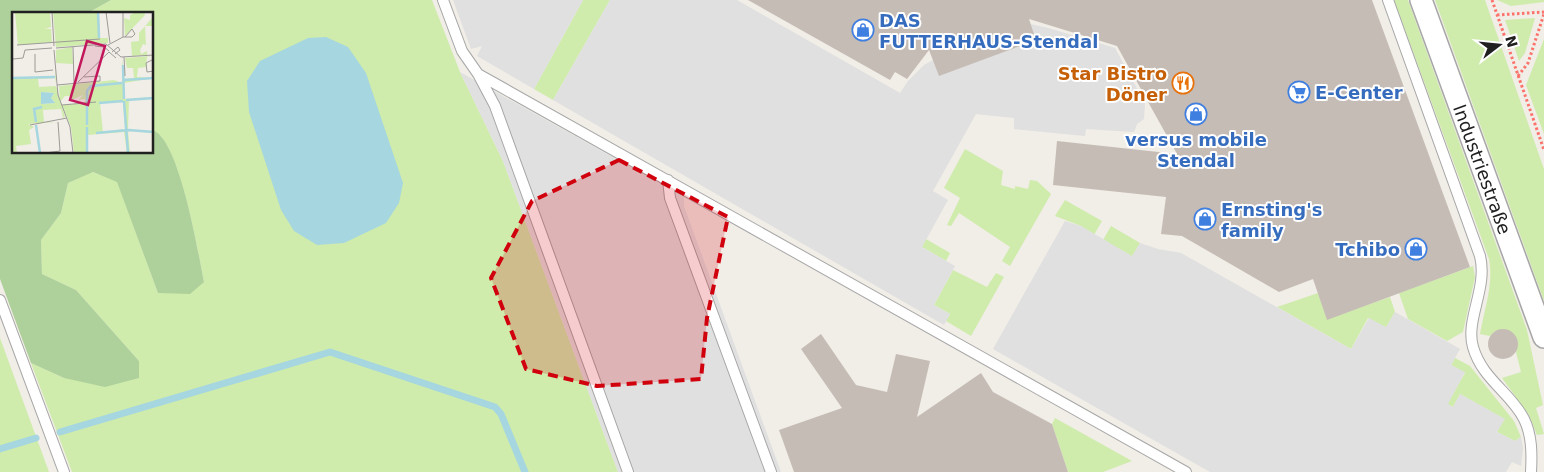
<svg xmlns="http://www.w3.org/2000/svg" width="1544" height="472" viewBox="0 0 1544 472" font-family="'DejaVu Sans',sans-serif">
<rect width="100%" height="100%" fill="#f1ede7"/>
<path fill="#cfecac" d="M111 0H432L460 72 503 161 618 472H72L31 363 64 378 139 361 76 290 42 274 41 240 61 213 68 183 92 172 117 181 158 293 204 282C198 252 180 142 153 130L152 14H86Z
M583 0H610L553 100 534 89Z
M1394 0H1408L1527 330 1543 405 1536 408 1544 434 1537 435 1529 415 1502 378 1521 372 1516 352 1517 339 1508 330 1495 331 1490 336 1480 334C1484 310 1494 284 1489 259Z
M1435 0H1485L1544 169V301Z
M1497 0H1544V2L1511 6Z
M1535 18 1525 53 1519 61 1505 20Z
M1544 39V134L1526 85Z
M965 149 1003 171 1001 185 1015 189V186L1028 189 1030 180 1037 181 1051 194 1010 266 1002 261 1010 247 959 213 951 226 947 225 960 198 944 188Z
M1065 200 1102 221 1094 235 1081 226 1055 216Z
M1111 226 1140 243 1132 257 1116 248 1043 377 1040 375 1113 246 1103 240Z
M926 239 950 253 946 261 924 248 895 294Z
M1473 266 1475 277 1463 332 1447 341 1408 319 1399 293Z
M953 270 987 287 996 273 1004 277 971 336 946 321 950 314 934 305Z
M1318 293 1327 319 1390 297 1395 312 1386 328 1368 318 1351 349 1277 307Z
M0 338 49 472H0Z
M1455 358 1470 366 1514 421 1521 437 1515 441 1497 432 1504 419 1460 394 1453 407 1447 404 1465 373 1451 365Z
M1055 418 1132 461 1103 472H1068L1052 424Z"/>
<path fill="#aed19b" d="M0 0H111L86 14H14V152H152L153 130C180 141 198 252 204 282L190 294 158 293 117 182 93 172 68 183 61 213 41 240 42 274 76 290 139 361V378L105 387 64 378 31 363 0 279Z"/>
<path fill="#e0e0e0" d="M453 0H583L534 89 477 56 482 46 471 49Z
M610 0H737L900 93 908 81 924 65 933 60 1030 24 1048 28 1115 48 1145 103 1144 119 1137 124 1134 132 1086 129 1085 136 1014 129V118L976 114 933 191 948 200 922 247 955 266 934 305 950 314 944 325 553 100Z
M460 72 684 197V206L781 472H618L503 161Z
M1065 221 1081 226 1132 256 1140 243 1158 249 1181 253 1351 349 1369 318 1386 327 1395 312 1460 349 1451 365 1465 372 1448 404 1453 407 1460 394 1505 419 1497 432 1515 441 1521 437 1523 448 1521 466 1512 462 1506 472H1210L993 349Z"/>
<path fill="#a6d6df" d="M326 37 348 47 366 73 403 183 399 203 386 223 344 243 317 245 294 231 281 210 249 112 247 81 260 61 308 38Z"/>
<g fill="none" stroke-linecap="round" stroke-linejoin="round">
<path stroke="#a6d6df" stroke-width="7" d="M60 432 330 352 495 407 501 414 525 472
M0 449 36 438"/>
</g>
<path fill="#c6bcb6" d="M748 0H1372L1470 267 1327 320 1313 279 1279 292 1182 236 1161 234 1166 197 1053 185 1057 141 1177 154 1117 46 1029 19 1036 40 939 76 929 50 907 79 895 72 890 80Z
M1488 344a15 15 0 1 1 30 0a15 15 0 1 1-30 0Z
M821 334 856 385 887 392 896 354 930 361 917 417 981 373 993 392 1052 424 1068 472H794L779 430 842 408 801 349Z"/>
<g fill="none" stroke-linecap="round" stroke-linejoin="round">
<g stroke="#a7a7a7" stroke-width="12">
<path id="service" d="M443 0 462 51 478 74 495 106 628 472
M1388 0 1480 256C1488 288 1465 320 1473 347 1482 379 1511 393 1524 419 1532 435 1532 454 1531 472
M478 74 1186 472
M668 180 670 198 771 472
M0 300 64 472"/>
</g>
<g stroke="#a7a7a7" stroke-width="24">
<g id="minor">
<path id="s1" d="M1421 0 1544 337"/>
</g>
</g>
<path stroke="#fd726c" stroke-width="3" stroke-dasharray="2.5 2.5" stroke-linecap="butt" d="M1492 0 1544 150
M1497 15 1544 12
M1518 76 1528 63 1544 14"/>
<use href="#service" stroke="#fff" stroke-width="10"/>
<use href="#minor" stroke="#fff" stroke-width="21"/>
</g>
<path fill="#d1000d" fill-opacity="0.2" stroke="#d1000d" stroke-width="4" stroke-dasharray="10 6" stroke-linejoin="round" d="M619 160 728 217 707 318 701 379 597 386 526 369 491 278 532 201Z"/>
<defs>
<g id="shop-ring" transform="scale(1.125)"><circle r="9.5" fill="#fff" stroke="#3f7fe0" stroke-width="1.5"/><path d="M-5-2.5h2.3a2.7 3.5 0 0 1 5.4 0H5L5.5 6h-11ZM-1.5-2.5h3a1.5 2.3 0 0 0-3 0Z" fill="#3f7fe0"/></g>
<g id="restaurant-ring" transform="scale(1.125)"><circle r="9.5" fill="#fff" stroke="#e8710a" stroke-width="1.5"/><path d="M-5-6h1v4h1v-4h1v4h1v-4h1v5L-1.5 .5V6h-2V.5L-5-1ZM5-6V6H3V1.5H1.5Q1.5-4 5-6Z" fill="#e8710a"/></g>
<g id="supermarket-ring" transform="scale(1.125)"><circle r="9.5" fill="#fff" stroke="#3f7fe0" stroke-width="1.5"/><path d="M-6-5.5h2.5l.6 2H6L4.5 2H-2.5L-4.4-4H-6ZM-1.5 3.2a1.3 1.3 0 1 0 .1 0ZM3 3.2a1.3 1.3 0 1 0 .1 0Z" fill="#3f7fe0"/></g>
</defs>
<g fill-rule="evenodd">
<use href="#shop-ring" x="863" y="30"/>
<use href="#restaurant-ring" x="1183" y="83"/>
<use href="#supermarket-ring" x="1299" y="92"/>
<use href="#shop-ring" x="1196" y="114"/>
<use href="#shop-ring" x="1205" y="219"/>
<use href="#shop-ring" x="1416" y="249"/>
</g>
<g text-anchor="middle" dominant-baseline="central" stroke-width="4" stroke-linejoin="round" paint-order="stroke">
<g font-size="18" font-weight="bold" fill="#366cbe" stroke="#fff" text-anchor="start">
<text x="879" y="20">DAS<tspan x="879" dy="21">FUTTERHAUS-Stendal</tspan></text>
<text x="1315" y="92">E-Center</text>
<text x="1196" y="139" text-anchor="middle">versus mobile<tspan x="1196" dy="21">Stendal</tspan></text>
<text x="1221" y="209">Ernsting's<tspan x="1221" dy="21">family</tspan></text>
<text x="1400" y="249" text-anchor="end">Tchibo</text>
</g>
<g font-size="18" font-weight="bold" fill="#c56008" stroke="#fff" text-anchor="end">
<text x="1167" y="73">Star Bistro<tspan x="1167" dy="21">Döner</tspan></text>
</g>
<g font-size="18" fill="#202020" stroke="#fff">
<text stroke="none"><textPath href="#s1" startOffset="180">Industriestraße</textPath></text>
</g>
</g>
<g transform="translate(12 12)">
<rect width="141" height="141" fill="#f1ede7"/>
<path d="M3 0H38L39 15 33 17H39L40 30 6 33ZM41 0H87L88 26H96V18V31L44 35ZM124 0H132L133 3 113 24 112 6 118 8V3ZM141 5V14H133L134 33 131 32 128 38 129 42 135 39V43L120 44 119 30 127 29V21ZM60 35 61 52 44 51V38ZM139 44 135 45 134 55 126 56 125 65 141 66 112 71 113 87 141 85 117 88 116 117 141 121 116 119 118 141H115L112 120 76 123 75 141H62L59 115 50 93 72 91 74 87 66 88 71 83 60 88 59 84H53L48 90 47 74 102 68 110 71V46L112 67 122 66 121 56H115L113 46ZM111 90 113 117 91 120 88 91ZM43 53 44 72 43 66 26 67 27 75 44 74 53 105 45 109 51 106 49 97 31 98 32 110H44L16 112 22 115 17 118 19 132 4 134 5 141H1L0 66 43 64ZM29 80 42 81 39 86 43 91 29 92Z" fill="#cfecac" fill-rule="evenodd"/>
<path d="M29 80 42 81 39 86 43 91 29 92Z" fill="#a6d6df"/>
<path fill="none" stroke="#a6d6df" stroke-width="2.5" d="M86 0 87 26M111 53 112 87M0 66 43 65M112 68 142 66M114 88 142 86M112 89 116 141M75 90V79L79 74 110 71M87 91 111 89M75 92V113M24 110 22 97 30 95M24 113 28 141M84 121 116 118 142 120M75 141V115"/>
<path fill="none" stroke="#9d9b97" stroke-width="1" d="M40 0 42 34M94 0 98 31M111 25H120L123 22 120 17 113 25M5 33 88 27M96 33 111 25V0M83 34 92 35 97 39M61 35 62 71M44 36 94 32 109 45 142 43M42 38 46 83 58 115 61 141M100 40 106 35 108 38 103 42M23 42V60L41 58M112 45 113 64M1 47 11 46 13 38 40 36M142 47 134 51 135 60 142 59M66 70 97 40 104 46M45 73 88 69V64L72 65M50 93 84 90M18 113 55 106M33 141 48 139 46 110"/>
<path fill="#c2185b" fill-opacity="0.15" stroke="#c2185b" stroke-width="2.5" d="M75 29 93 34 76 93 58 88Z"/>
<rect width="141" height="141" fill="none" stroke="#202020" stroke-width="2.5"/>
</g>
<g transform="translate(1499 45) rotate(74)" stroke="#ffffff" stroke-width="4" paint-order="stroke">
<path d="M0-4L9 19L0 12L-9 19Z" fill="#202020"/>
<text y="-8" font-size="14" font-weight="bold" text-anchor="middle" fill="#202020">N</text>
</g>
</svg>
